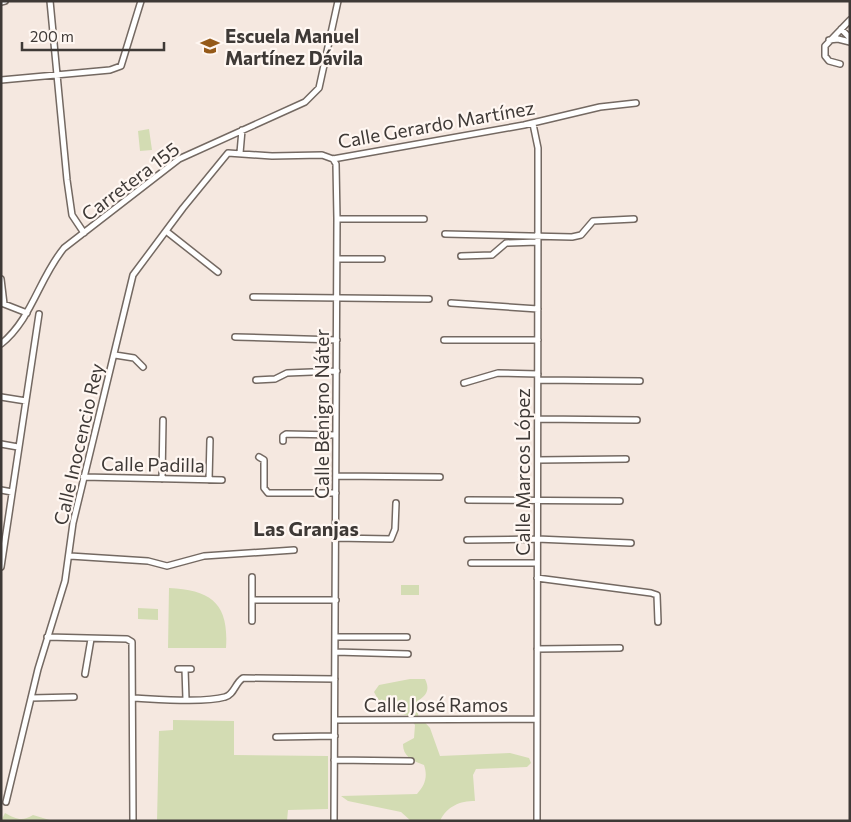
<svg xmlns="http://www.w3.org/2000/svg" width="851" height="822" viewBox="0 0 851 822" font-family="Commissioner,sans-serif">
<rect width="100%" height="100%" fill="#f5e8e0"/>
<path fill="#d3dcb3" d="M149 129 152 150 140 151 138 131Z
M401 585H419V595H401Z
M169 588C212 590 229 604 226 648H168Z
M138 608 158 609V620L138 619Z
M410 679H425C430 689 427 695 419 700L418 715 430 728 440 756 510 753 529 758 531 763 527 767 476 769 473 775 475 801C460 801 447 806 440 821H411L401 812 348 801 341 796 417 794C425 785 428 777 424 765 413 761 403 757 403 744L414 738 415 725 407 715C391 714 381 706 374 692L379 685Z
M173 720 234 721V755L328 756V809L288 810 287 821H157L159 731 173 730Z
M5 813C16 819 22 822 33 815L53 821H1Z"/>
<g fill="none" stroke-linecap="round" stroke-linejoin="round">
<g stroke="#746962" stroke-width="8">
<path id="minor" d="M50 1 67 180 72 215 84 233
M1 2 5 1
M841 29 850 38
M829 40 838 39 850 42
M840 64 829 61 825 56V46L850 20
M1 80 110 70 121 66 141 1
M533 124 538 148V188L537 821
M240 153 242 130
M333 159 336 164 337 219 334 821
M337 219H424
M166 231 218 272
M445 234 572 237 581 235 593 221 634 219
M461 256 492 255 506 243 538 242
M337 259H382
M1 279 4 304
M253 297 429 299
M451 303 538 309
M4 304 27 313
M235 337 337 340
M444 340H538
M1 344C32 319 39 278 64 248L179 159 305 102 319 88 338 1
M115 355 134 358 143 367
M256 380 275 379 287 373 337 371
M538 380 640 381
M464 383 498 373 538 374
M1 397 26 401
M538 419 637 420
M283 441V436L286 434 336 435
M1 444 18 447
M259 457 264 460V488L268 493H336
M538 460 626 459
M336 476 440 477
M83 477 222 480
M162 479 163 420
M209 480 210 440
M1 490 12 492
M468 500 620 501
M335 538 391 539 395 529 396 503
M467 540 537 539 631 543
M70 556 148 561 167 566 204 556 294 550
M471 563H537
M1 567 39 314
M252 577V621
M537 578 651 593 657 595 658 622
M252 600H336
M47 637 127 639 132 642 133 821
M335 637H407
M537 649 620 648
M335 652 408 654
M178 669H191
M185 669 186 699
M85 674 91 639
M31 698 74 697
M133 698C156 699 204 703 225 697 234 695 235 683 243 678L335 679
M335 720 537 719
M276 737 335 736
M334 760 411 761
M6 802 38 669 65 581 73 523 133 275 183 208 228 153 272 156 322 155 333 159 524 125 600 107 636 103"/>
</g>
<use href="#minor" stroke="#fff" stroke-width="5"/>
</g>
<defs>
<g id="school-bare" transform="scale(1.5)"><path d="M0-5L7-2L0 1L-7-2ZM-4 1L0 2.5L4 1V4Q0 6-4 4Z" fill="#955a19" stroke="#fff7f2" stroke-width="2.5" paint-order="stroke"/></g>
</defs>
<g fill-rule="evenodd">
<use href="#school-bare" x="210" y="46"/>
</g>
<g text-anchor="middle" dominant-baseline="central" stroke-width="4.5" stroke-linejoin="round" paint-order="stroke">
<g font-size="19" font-weight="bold" fill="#3e3936" stroke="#fff7f2" text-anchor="start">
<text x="225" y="35">Escuela Manuel<tspan x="225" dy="22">Martínez Dávila</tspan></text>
</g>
<g font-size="19" fill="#3e3936" stroke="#fff7f2">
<text transform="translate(436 124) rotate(-10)">Calle Gerardo Martínez</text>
<text transform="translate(130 181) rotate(-37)">Carretera 155</text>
<text transform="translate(321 414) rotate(-90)">Calle Benigno Náter</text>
<text transform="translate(78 444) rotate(-77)">Calle Inocencio Rey</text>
<text transform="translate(153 464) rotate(1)">Calle Padilla</text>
<text transform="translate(522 472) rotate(-90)">Calle Marcos López</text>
<text x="436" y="704">Calle José Ramos</text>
</g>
<g font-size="20" font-weight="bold" fill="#3e3936" stroke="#fff7f2">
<text x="306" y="528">Las Granjas</text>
</g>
</g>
<rect width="851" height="822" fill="none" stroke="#3e3936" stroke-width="5"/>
<path d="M22 42v8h142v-8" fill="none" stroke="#3e3936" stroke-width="2.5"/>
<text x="30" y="42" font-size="15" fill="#3e3936" stroke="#fff7f2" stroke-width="4" paint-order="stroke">200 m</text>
</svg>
